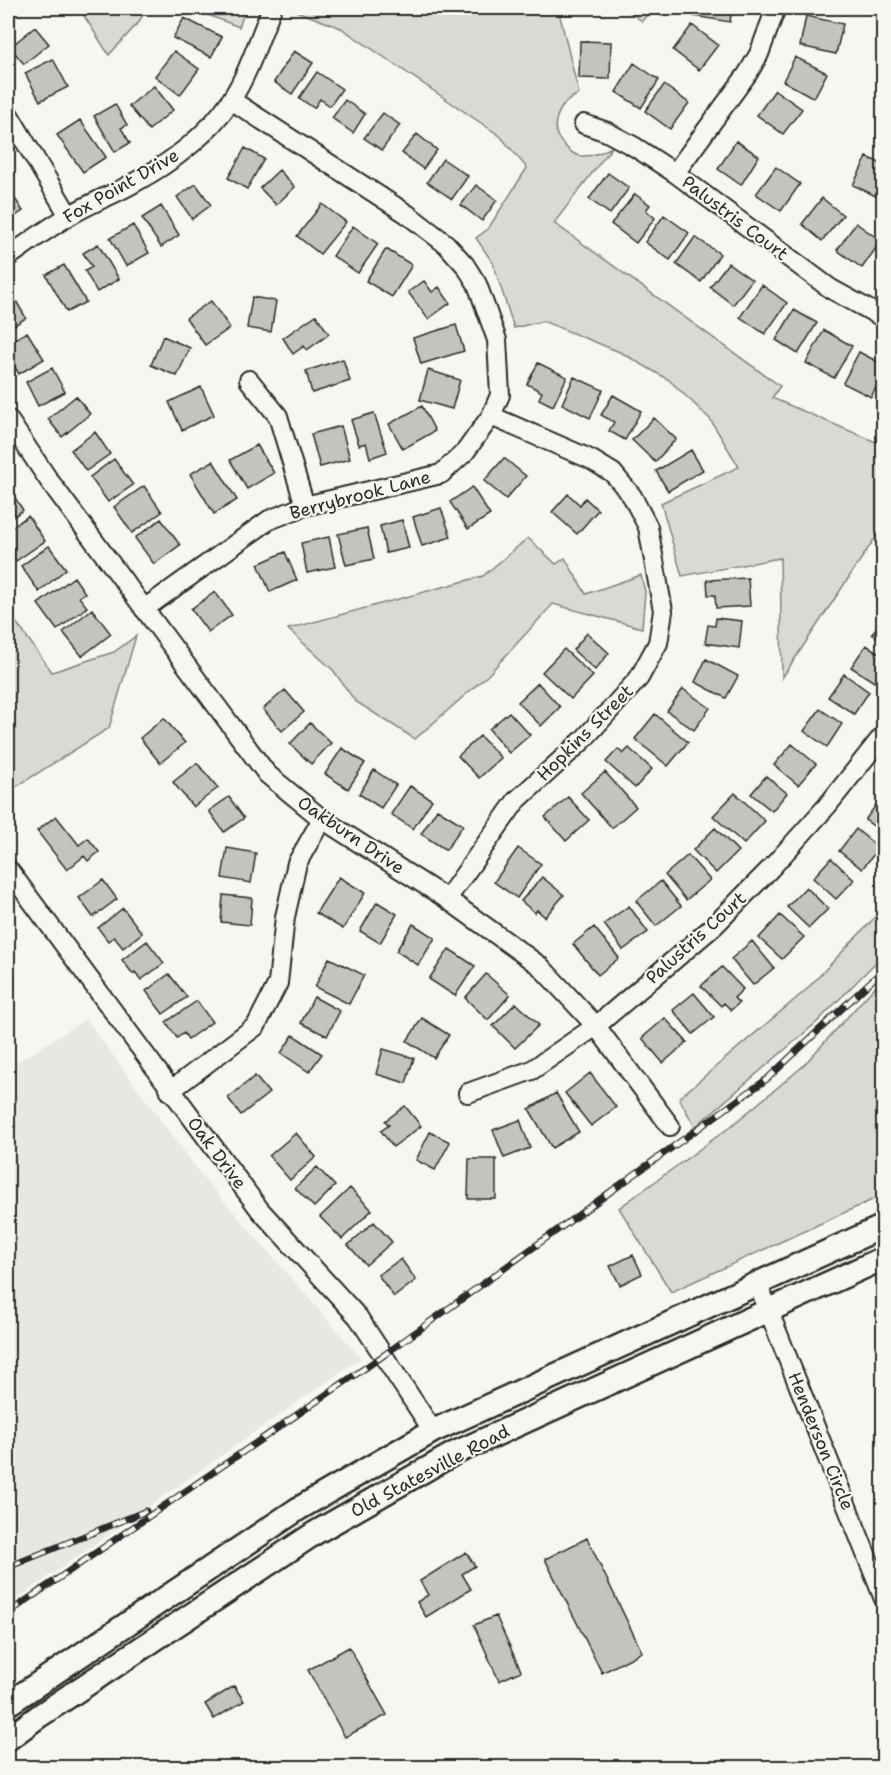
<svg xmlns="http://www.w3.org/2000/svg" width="891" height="1775" viewBox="0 0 891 1775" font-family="'Shantell Sans',sans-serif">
<rect width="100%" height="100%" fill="#f6f6f2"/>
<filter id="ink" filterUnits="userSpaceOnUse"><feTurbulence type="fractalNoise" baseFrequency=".0167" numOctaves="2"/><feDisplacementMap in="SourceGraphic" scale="12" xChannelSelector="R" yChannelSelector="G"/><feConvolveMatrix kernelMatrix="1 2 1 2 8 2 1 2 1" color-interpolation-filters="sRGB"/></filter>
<g filter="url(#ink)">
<path fill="#e7e7e3" d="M86 1019 202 1176 361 1358 8 1605V1068Z"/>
<path fill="#d9d9d5" stroke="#828280" stroke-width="1.5" d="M79 8H146L139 22 109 55Z
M190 8H246L239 27Z
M288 8H373L384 12 386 8H653L642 21 625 9 558 8 579 94C558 103 546 129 565 146 569 151 574 155 581 156 592 157 602 152 612 147L554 223 780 386 772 398 883 445V526L782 678 780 558 682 576 661 503 739 467 710 419 669 380 622 353 543 321 514 328 493 263 476 238 488 229 527 168 500 136 341 28Z
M528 538 556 564 565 558 586 594 641 575 645 592 642 628 553 604 488 675 415 739 355 701 333 670 288 629 483 576Z
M8 611 52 672 114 652 136 636 109 728 8 792Z
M883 909V955L817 1022 695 1127 679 1098 806 990Z
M883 978V1195L671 1292 619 1208 730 1127 802 1067Z"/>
<path fill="#c3c3c0" stroke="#2b2b2b" stroke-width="1.5" d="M694 8H732L730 22 693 16Z
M806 16 843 24 836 54 800 46Z
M184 18 222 37 211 57 173 38Z
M692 25 718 45 699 70 673 50Z
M35 27 49 44 24 64 10 47Z
M580 41 611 42 610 79 579 78Z
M174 51 199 69 180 95 155 76Z
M294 51 313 63 292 94 274 82Z
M795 57 827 73 814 98 783 81Z
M53 59 68 87 40 101 25 73Z
M634 63 659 80 641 108 616 92Z
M317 72 342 89 330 106 320 99 314 108 299 98Z
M664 85 689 103 670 129 645 111Z
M154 86 173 110 149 130 129 106Z
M775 90 802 109 783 134 757 115Z
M345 100 365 114 353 133 332 118Z
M115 104 127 125 121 128 130 143 115 152 94 116Z
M383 113 400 125 382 150 364 138Z
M80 120 106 157 83 172 57 135Z
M417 134 437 150 423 169 402 153Z
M736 141 759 156 741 185 718 169Z
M245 148 264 159 247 189 228 178Z
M867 157 884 165V200L853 185Z
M443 159 468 176 452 199 427 182Z
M776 167 800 184 781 211 756 194Z
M279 170 295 187 276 205 260 188Z
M608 173 629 188 610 214 589 199Z
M196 184 211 205 192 219 177 197Z
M476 185 497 200 482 221 461 205Z
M8 188 23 211 8 221Z
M635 194 650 205 646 210 655 218 636 243 611 224Z
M822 198 843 215 822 241 802 224Z
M322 204 346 222 320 254 297 236Z
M161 206 179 235 161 247 142 218Z
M664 215 689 233 670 260 645 242Z
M856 223 881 241 862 268 837 250Z
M133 225 149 253 126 266 110 238Z
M353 226 378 244 358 273 333 256Z
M695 237 720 254 701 282 676 264Z
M98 244 119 279 97 292 85 271 92 267 83 253Z
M386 249 412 265 392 297 366 281Z
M728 263 752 280 733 305 710 287Z
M64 265 86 302 67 312 46 275Z
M424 281 432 292 439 287 450 303 428 319 408 292Z
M762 285 787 303 765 334 740 317Z
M8 287 26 318 8 329Z
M252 297 276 301 271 332 247 328Z
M211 301 230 328 205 345 186 318Z
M794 310 817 323 798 354 776 340Z
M316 315 329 334 307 350 304 346 293 354 283 338Z
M456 325 464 351 421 364 413 338Z
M824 330 852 346 834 378 806 363Z
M27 332 44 359 19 374 8 355V343Z
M163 336 190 348 177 376 151 365Z
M859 352 884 365V373L871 397 843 383Z
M343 359 350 381 312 393 306 371Z
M538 363 567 377 553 406 539 399 542 392 527 384Z
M52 368 65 392 38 406 26 382Z
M428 370 460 380 452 409 420 400Z
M574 377 603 390 590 418 562 404Z
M201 387 214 415 182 430 169 402Z
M613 395 641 411 625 440 609 431 614 422 601 415Z
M76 396 90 414 62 437 48 419Z
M422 406 435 431 403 449 389 424Z
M374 413 387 452 370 458 366 443 359 445 351 420Z
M654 418 676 439 655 462 632 440Z
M341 426 350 459 320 467 311 434Z
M95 432 110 454 86 471 71 450Z
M257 445 274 473 247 489 230 460Z
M691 450 703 470 668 491 656 471Z
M504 458 526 476 506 499 484 481Z
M114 459 133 485 108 502 90 477Z
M213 461 237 500 214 514 190 474Z
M144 486 162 512 132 533 114 507Z
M8 487 23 510 8 520Z
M472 487 490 515 468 529 450 502Z
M568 494 580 505 585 498 598 510 577 534 552 512Z
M441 508 451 537 422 546 413 517Z
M28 516 45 541 16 561 8 549V530Z
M161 519 180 545 154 564 135 538Z
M402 520 409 548 386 553 380 526Z
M367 528 374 559 346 565 338 534Z
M329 537 335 567 307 573 301 543Z
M49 546 66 569 39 592 21 566Z
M285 552 297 580 270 592 258 564Z
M74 577 85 593 79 597 87 607 57 630 38 604Z
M748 578 750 606 716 608 715 595H708L707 580Z
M215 592 232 615 208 632 191 609Z
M92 609 111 634 82 656 63 632Z
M884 617V642L872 634Z
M716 618 742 621 739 648 705 643 708 625 715 626Z
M587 633 609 653 595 670 573 650Z
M866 645 884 656V666L874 682 851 667Z
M564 649 593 676 571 699 542 672Z
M706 659 738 676 726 698 695 682Z
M844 674 869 692 854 714 828 697Z
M538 683 560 707 541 726 518 702Z
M683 689 710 708 694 730 667 711Z
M285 690 304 712 282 731 263 709Z
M820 709 842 724 827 747 804 731Z
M509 712 530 735 509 753 489 729Z
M655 714 688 742 668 766 635 739Z
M164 718 185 743 160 763 140 738Z
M310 723 331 743 311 764 290 744Z
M480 736 501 758 479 778 458 756Z
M792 744 816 764 798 785 774 765Z
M342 748 365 763 348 789 325 774Z
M629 748 652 769 635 788 606 762 618 749 623 754Z
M197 763 218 788 193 807 173 782Z
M374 770 396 785 381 808 359 794Z
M605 772 636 807 612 828 581 793Z
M766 776 787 793 772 811 751 794Z
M410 786 432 800 413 829 391 814Z
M735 793 765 821 744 844 713 816Z
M229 797 244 818 224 832 209 811Z
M568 797 589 820 566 841 545 817Z
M879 801 884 804V833L865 820Z
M437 809 463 825 446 850 421 834Z
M56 816 79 845 88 838 99 852 88 861 84 856 67 870 37 831Z
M715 828 738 851 716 873 693 850Z
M856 829 879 848 862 869 839 851Z
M227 848 256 853 251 883 222 878Z
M518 848 541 864 517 898 494 882Z
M688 855 710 880 686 900 665 875Z
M831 858 854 880 836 899 813 878Z
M339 877 365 893 343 929 316 913Z
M542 877 564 895 545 917 537 910 535 913 521 901Z
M103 880 117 899 93 917 79 898Z
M661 881 681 906 656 926 636 901Z
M806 887 828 909 809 928 787 907Z
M223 895 252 898 250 925 221 922Z
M377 902 397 914 380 943 360 931Z
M629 906 648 932 623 950 604 924Z
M123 908 142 933 123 948 114 937 108 941 98 928Z
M780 915 804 937 782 959 759 938Z
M413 924 435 938 418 965 396 951Z
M594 927 619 958 598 975 573 944Z
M147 941 164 963 141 980 135 972 133 974 122 960Z
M752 941 774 968 753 985 731 959Z
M449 949 475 966 455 996 429 979Z
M329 958 364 975 349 1004 315 987Z
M722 967 743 989 734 998 739 1003 731 1010 724 1003 721 1006 701 986Z
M169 974 187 997 163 1014 146 991Z
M486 974 510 995 488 1020 465 998Z
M694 993 714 1017 693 1034 673 1010Z
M314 997 340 1011 327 1036 301 1023Z
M197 1001 212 1022 188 1039 184 1033 177 1038 166 1022Z
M516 1003 539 1025 515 1048 493 1026Z
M422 1018 449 1035 434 1058 407 1041Z
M665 1018 687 1042 663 1063 642 1038Z
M293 1035 322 1054 309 1072 281 1053Z
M383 1049 414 1058 406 1083 376 1074Z
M590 1073 616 1107 591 1126 565 1093Z
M255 1076 269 1093 241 1115 228 1098Z
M556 1093 579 1132 552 1148 529 1109Z
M405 1106 421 1126 393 1147 381 1131 389 1125 385 1121Z
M520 1120 530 1148 504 1158 493 1130Z
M430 1132 450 1142 435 1170 416 1160Z
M296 1133 316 1157 290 1180 269 1156Z
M469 1159H496V1199H468Z
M317 1167 335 1186 314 1207 295 1188Z
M350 1188 372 1210 342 1239 320 1217Z
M374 1222 392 1242 366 1265 348 1245Z
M633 1255 642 1274 620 1285 610 1266Z
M401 1259 416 1280 394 1297 378 1275Z
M587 1538 642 1652 602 1673 545 1559Z
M466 1552 475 1566 462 1574 471 1589 426 1617 417 1602 428 1595 420 1581Z
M496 1616 521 1671 499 1681 474 1625Z
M349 1647 387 1715 345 1737 308 1670Z
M234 1686 244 1701 214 1719 205 1704Z"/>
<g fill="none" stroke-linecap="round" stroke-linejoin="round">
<g stroke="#2b2b2b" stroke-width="22">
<path id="minor" d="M8 113 69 216
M584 124 607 132 635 147 675 173 831 289 884 318
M675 173 748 73 759 54 776 8
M8 257C28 243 48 228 69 216 88 204 110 196 130 185 168 165 207 136 231 100 249 73 259 38 272 8
M249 380 278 416 305 506
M8 419 48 479 267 774 322 819 447 899 540 966 596 1026 670 1126
M144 609 269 520 305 506 441 474 465 452 491 416 500 395 497 340 477 284 465 265 446 244 407 214 231 100
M8 869 260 1210 358 1317 433 1431
M447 899 516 801 583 740 639 678 658 643 663 611 648 527 632 496 613 473 590 459 491 416
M170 1091 256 1026 278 983 285 917 297 863 322 819
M468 1093 532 1070 596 1026 714 926 771 868 827 806 884 734
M758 1284 884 1599"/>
</g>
<g stroke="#2b2b2b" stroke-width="27">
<path id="major" d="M8 1704 298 1509 433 1431 884 1226
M8 1739 39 1716 315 1533 453 1454 884 1258"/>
</g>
<use href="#minor" stroke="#f6f6f2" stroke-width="18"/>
<use href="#major" stroke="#f6f6f2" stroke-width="22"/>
<g stroke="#2b2b2b" stroke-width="7">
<path id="rail" d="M8 1567 146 1511
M8 1613 384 1355 767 1079 884 969"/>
</g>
<use href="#rail" stroke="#f6f6f2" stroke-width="4.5" stroke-dasharray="14" stroke-linecap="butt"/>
</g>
</g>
<g text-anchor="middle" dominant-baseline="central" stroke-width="4.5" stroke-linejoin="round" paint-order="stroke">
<g font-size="18" fill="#2b2b2b" stroke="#f6f6f2">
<text transform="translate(121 186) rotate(-30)">Fox Point Drive</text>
<text transform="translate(735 218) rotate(37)">Palustris Court</text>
<text transform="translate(360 495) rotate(-15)">Berrybrook Lane</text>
<text transform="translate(585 733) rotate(-45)">Hopkins Street</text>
<text transform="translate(351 835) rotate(34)">Oakburn Drive</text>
<text transform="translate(696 938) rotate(-42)">Palustris Court</text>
<text transform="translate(217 1153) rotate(53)">Oak Drive</text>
<text transform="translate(821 1441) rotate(68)">Henderson Circle</text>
<text transform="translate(430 1471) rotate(-28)">Old Statesville Road</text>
</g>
</g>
<rect width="891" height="1775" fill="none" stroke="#f6f6f2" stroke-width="30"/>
<rect x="15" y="15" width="861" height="1745" fill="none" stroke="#2b2b2b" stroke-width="2" filter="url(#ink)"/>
</svg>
